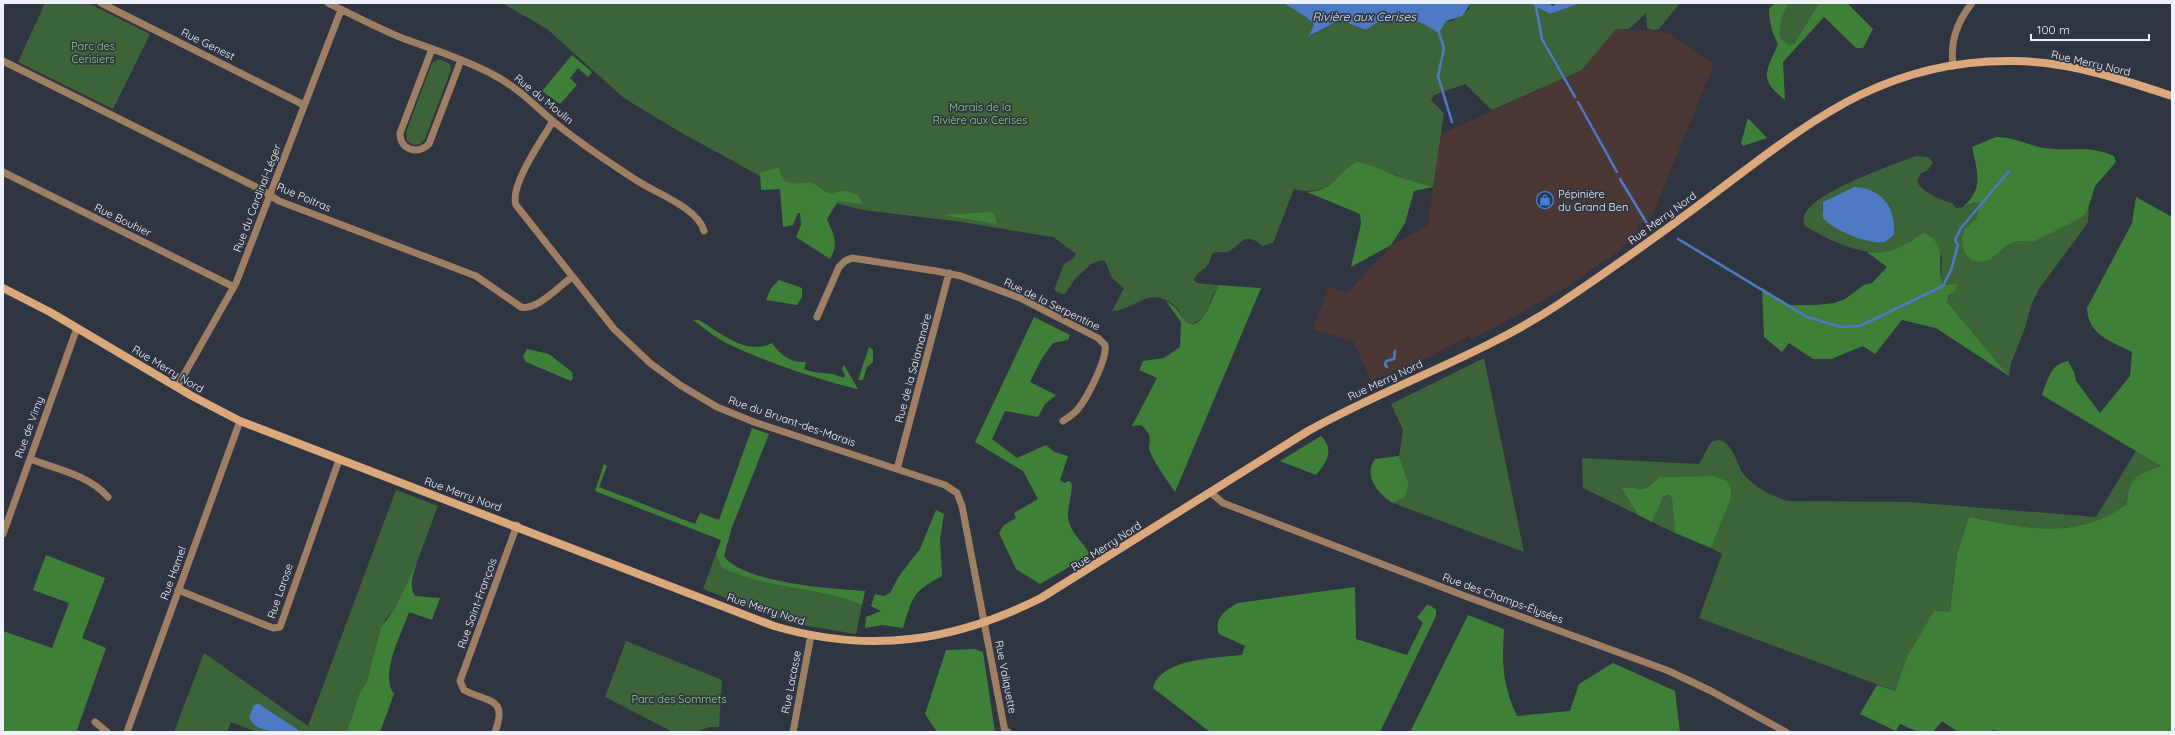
<svg xmlns="http://www.w3.org/2000/svg" width="2175" height="735" viewBox="0 0 2175 735" font-family="Quicksand,sans-serif">
<rect width="100%" height="100%" fill="#303542"/>
<path fill="#4b3734" d="M1616 29 1669 33 1714 64 1653 214 1637 226 1640 233 1622 246 1623 248 1562 290 1471 340 1469 336 1427 358 1371 381 1353 341 1313 330 1328 287 1347 293 1392 245 1428 225 1439 135 1582 70Z"/>
<path fill="#3c6438" fill-rule="evenodd" d="M45 3H88L150 34 113 109 18 62Z
M502 3H1284C1291 9 1311 18 1314 25L1310 36 1340 20 1366 30 1376 23 1387 22 1452 21 1469 9 1471 3H1529L1550 14 1581 3H1680L1659 29 1652 30 1647 28 1646 13 1629 29H1616L1582 70 1492 110 1465 84 1434 95 1431 100 1444 113 1433 187 1402 178 1393 174 1350 166C1336 184 1318 196 1294 189L1273 243 1262 246C1243 229 1241 247 1227 252 1222 253 1216 251 1212 254 1207 273 1201 266 1194 280L1197 283 1217 285 1219 287C1207 300 1210 322 1189 324 1182 320 1181 311 1175 306 1147 284 1136 311 1112 311L1124 288 1112 278 1105 261 1101 260 1091 264 1075 279 1065 294H1062L1054 290 1064 264 1074 258 1076 254 1052 236 1051 237 962 222 863 210 831 202 760 176 680 132 624 98 547 29Z
M1789 3H1819L1794 44 1789 45 1780 39 1781 19Z
M439 59 450 64 451 70 425 139 420 144 414 145 407 141 406 132 432 63Z
M1916 156 1928 157 1933 162 1928 170 1920 174 1917 182C1924 193 1940 200 1952 203L1956 208 1963 207 1976 202 1980 204 1976 219 1990 260 2007 245 2017 241H2035L2087 212 2089 207 2088 222 2084 228 2039 289 2032 303 2025 328 2011 363 2009 376 1947 302 1956 284 1943 286 1941 281 1942 256 1912 239C1908 243 1902 248 1897 250 1867 259 1829 241 1804 225 1803 218 1804 213 1809 208 1825 189 1891 165 1916 156ZM1854 187 1822 210 1823 202Z
M1484 358 1524 552 1393 503 1405 497 1409 484 1399 456 1403 430 1391 404Z
M1719 440C1736 444 1736 468 1747 478 1758 489 1772 496 1787 501L1909 502 2096 517 2136 451 2161 466C2140 472 2127 481 2127 504 2076 541 2026 528 1969 517L1957 554 1950 612 1906 659 1895 691 1699 618 1722 554 1711 548 1731 498 1712 476 1660 477 1645 489 1621 487 1638 515 1583 488 1582 458 1699 464 1711 442Z
M396 490 438 506 417 562 395 608 385 620 367 682 359 694 347 732H258L231 722 227 732H174L204 653 308 726Z
M1669 495 1672 497 1675 533 1652 522 1664 496Z
M716 554 721 567C766 590 817 586 862 605L856 634 790 623 703 589Z
M626 641 722 680 719 727H709L697 732H673L605 697Z"/>
<path fill="#3f8038" d="M1775 3H1789L1781 19 1780 38 1789 45 1794 44 1819 3H1847L1873 29 1863 48H1856L1824 17 1783 62 1785 100C1758 78 1766 73 1778 44 1772 33 1769 21 1769 9Z
M572 55 592 72 588 77 578 68 570 78 577 85 560 104 542 91Z
M1748 118 1767 138 1743 146 1741 143Z
M1996 137C2014 137 2028 145 2044 148 2071 152 2087 144 2114 156L2116 162 2095 186 2087 212 2081 218 2035 241H2017L2007 245 1990 260 1980 262 1971 260 1964 252 1962 239 1965 229 1976 219 1980 204 1975 202 1963 207C1966 204 1971 200 1973 195 1982 182 1975 161 1972 147Z
M1356 162 1364 163 1402 178 1433 187 1414 191 1405 223 1391 245 1351 267 1361 224 1360 214 1307 192C1336 190 1336 174 1356 162Z
M779 168C784 191 796 181 811 183 819 185 823 192 830 193 834 194 838 191 842 191 847 191 853 194 858 195L862 204 838 201 827 219C834 235 839 244 830 259L796 237 801 225 800 213H798L793 225 783 227 780 189 761 190 760 172Z
M2136 197 2172 217V732H2000L1993 730 1992 732H1958L1942 721 1933 732H1918L1900 724 1896 731 1860 714 1877 685 1895 691 1906 659 1934 611 1950 612 1957 554 1969 517C2026 528 2076 541 2127 504 2128 478 2138 474 2161 466L2042 395C2048 380 2050 364 2068 361L2074 372 2076 381 2100 413 2130 376 2132 352C2111 341 2088 335 2087 308L2132 223Z
M991 212 994 214 997 224 943 215Z
M1924 233C1950 244 1935 269 1943 285L1957 284 1955 291 1949 295 1947 302 2009 376 1936 328 1902 320 1875 354 1863 346 1831 359H1813L1789 343 1782 352 1764 337 1762 288 1790 305H1816L1834 303 1845 299 1864 285 1872 283 1887 267 1867 252C1897 254 1899 247 1924 233Z
M779 280 802 288V297L797 305 766 300 771 288Z
M1217 285 1261 288 1175 492C1167 480 1157 467 1151 454 1145 442 1157 439 1141 425L1132 426 1157 378 1139 370 1143 361 1164 358 1180 347 1181 322 1166 301 1175 307 1186 322C1204 333 1211 296 1219 287Z
M1034 317 1070 335 1068 340 1053 343 1042 358 1030 382 1056 395 1045 404 1038 417 1005 411 992 439 1017 458 1046 445 1054 452 1068 456 1060 480 1065 483 1068 481 1071 482C1074 490 1067 507 1068 517 1069 531 1082 541 1089 553L1086 557 1040 584 1016 569 999 533 1004 525 1016 518 1014 513 1038 499 1023 471 975 442Z
M693 320H699C721 333 746 356 772 343 780 355 791 363 806 362L804 369C813 373 823 373 832 374 836 374 840 377 844 378L845 375 842 369 844 365 858 389C820 381 764 361 728 344 716 338 704 328 693 320Z
M869 347 873 350V362L867 367 863 380H858Z
M527 349 549 354 572 372 573 378 571 381 526 362 523 357Z
M752 428 769 434 732 527 724 556C742 583 833 589 865 591L862 605C817 586 766 590 721 567L716 554 721 540 595 491 604 464 607 466 599 487 695 524 700 513 719 520Z
M1321 436C1335 450 1327 462 1316 475L1280 461Z
M1399 456 1409 484 1405 497 1393 503C1378 494 1363 476 1375 459Z
M1712 476 1727 481 1731 490V498L1711 548 1675 533 1672 498 1669 495 1664 496 1652 522 1638 515 1621 487 1645 489 1660 477Z
M936 510 944 514 940 540 942 576C912 592 913 596 903 628L882 625 865 628 866 617 881 611 871 606 875 594 884 596 890 593 899 576 920 549Z
M46 555 105 578 82 638 106 648 77 730 82 732H3V631L52 648 69 603 33 590Z
M417 562C414 574 408 584 415 596L440 598 432 620 409 612C402 633 379 675 394 694L380 732H347L359 694 367 682 381 628 395 608Z
M1355 587 1356 639 1407 655 1423 623 1417 617 1427 605 1431 606 1436 610V616L1380 732H1210L1153 688C1161 658 1217 658 1242 655L1245 646 1219 634C1213 619 1226 609 1238 603Z
M1468 615 1504 629C1502 665 1502 683 1517 716L1570 711 1579 684 1613 663 1675 691 1680 732H1410Z
M975 649 983 652 995 732H937L925 714 946 650Z"/>
<path fill="#4d7ac5" d="M1284 3H1471L1462 16 1446 21 1439 33 1420 22H1387L1376 23 1366 30 1340 20 1309 36 1314 25C1311 18 1291 9 1284 3Z
M1529 3H1548L1553 6 1557 3H1581L1550 14Z
M1854 187C1882 188 1896 208 1894 234 1891 237 1888 241 1884 242 1869 245 1833 230 1823 218V202Z
M259 704 297 729 299 732C283 732 256 735 249 717L254 705Z"/>
<g fill="none" stroke-linecap="round" stroke-linejoin="round">
<path stroke="#4d7ac5" stroke-width="2.5" d="M1536 7 1542 39 1575 97
M1439 33 1444 48 1438 76 1452 122
M1578 102 1617 172
M1620 179 1651 230
M1678 239 1807 317 1841 327 1860 326 1943 286 1951 270 1958 245 1955 240 1961 228 2009 171
M1387 367 1385 365 1386 361 1394 359 1395 351"/>
<path stroke="#9f7f63" stroke-width="7" d="M101 3 304 105
M328 3C353 15 377 28 402 38 432 49 464 59 492 74 516 86 534 105 554 122 580 143 608 162 636 180 657 194 697 207 704 231
M432 49 400 133C400 150 417 155 429 144L461 60
M3 61 260 189 279 201 476 276 521 307C537 311 559 286 572 277
M1953 66C1950 41 1957 22 1972 3
M553 121C543 138 509 186 516 205L614 329 650 363 680 385 717 407 754 422 945 485 957 493 962 506 1005 732H1008
M3 172 234 287
M817 317 839 267 845 261 852 258 936 271 961 276 1020 298 1098 338 1105 345C1108 358 1087 398 1078 409 1074 414 1069 417 1063 421
M177 387 236 283 341 10
M30 459C56 469 89 475 108 497
M897 469 949 273
M1210 492 1223 503 1465 596 1669 671 1711 691 1786 732
M3 534 77 328
M178 590 273 628 280 627 339 460
M95 722 107 732
M127 732 240 421
M495 732C508 697 489 703 464 690L460 681 517 525
M793 732 811 635"/>
<path stroke="#dba87b" stroke-width="8" d="M3 288 50 312 192 396 240 421 774 626C869 654 953 642 1041 598L1308 431C1388 386 1478 357 1556 306 1610 270 1663 232 1715 193 1812 120 1886 58 2016 61 2070 62 2121 79 2172 96"/>
</g>
<defs>
<g id="shop-ring" transform="scale(0.9)"><circle r="9.5" fill="#303542" stroke="#3f7fe0" stroke-width="1.5"/><path d="M-5-2.5h2.3a2.7 3.5 0 0 1 5.4 0H5L5.5 6h-11ZM-1.5-2.5h3a1.5 2.3 0 0 0-3 0Z" fill="#3f7fe0"/></g>
</defs>
<g fill-rule="evenodd">
<use href="#shop-ring" x="1545" y="200"/>
</g>
<g text-anchor="middle" dominant-baseline="central" stroke-width="3.5" stroke-linejoin="round" paint-order="stroke">
<g font-size="11" fill="#eef1fa" stroke="#303542">
<text transform="translate(208 44) rotate(26)">Rue Genest</text>
<text transform="translate(2091 63) rotate(13)">Rue Merry Nord</text>
<text transform="translate(544 99) rotate(39)">Rue du Moulin</text>
<text transform="translate(304 197) rotate(23)">Rue Poitras</text>
<text transform="translate(257 198) rotate(-69)">Rue du Cardinal-Léger</text>
<text transform="translate(1662 218) rotate(-36)">Rue Merry Nord</text>
<text transform="translate(123 220) rotate(26)">Rue Bouhier</text>
<text transform="translate(1052 304) rotate(26)">Rue de la Serpentine</text>
<text transform="translate(913 368) rotate(-75)">Rue de la Salamandre</text>
<text transform="translate(168 369) rotate(31)">Rue Merry Nord</text>
<text transform="translate(1385 380) rotate(-25)">Rue Merry Nord</text>
<text transform="translate(792 421) rotate(19)">Rue du Bruant-des-Marais</text>
<text transform="translate(29 427) rotate(-70)">Rue de Vimy</text>
<text transform="translate(463 494) rotate(20)">Rue Merry Nord</text>
<text transform="translate(1106 546) rotate(-33)">Rue Merry Nord</text>
<text transform="translate(173 573) rotate(-70)">Rue Hamel</text>
<text transform="translate(280 591) rotate(-71)">Rue Larose</text>
<text transform="translate(1503 598) rotate(20)">Rue des Champs-Élysées</text>
<text transform="translate(477 603) rotate(-70)">Rue Saint-François</text>
<text transform="translate(766 609) rotate(18)">Rue Merry Nord</text>
<text transform="translate(1006 677) rotate(79)">Rue Valiquette</text>
<text transform="translate(791 682) rotate(-79)">Rue Lacasse</text>
</g>
<g font-size="11" fill="#85dc7b" stroke="#303542">
<text x="93" y="46">Parc des<tspan x="93" dy="13">Cerisiers</tspan></text>
<text x="980" y="107">Marais de la<tspan x="980" dy="13">Rivière aux Cerises</tspan></text>
<text x="679" y="699">Parc des Sommets</text>
</g>
<g font-size="11" fill="#eef1fa" stroke="#303542" text-anchor="start">
<text x="1558" y="194">Pépinière<tspan x="1558" dy="13">du Grand Ben</tspan></text>
</g>
<g font-size="12" font-style="italic" fill="#d8e5fa" stroke="#303542">
<text x="1364" y="16">Rivière aux Cerises</text>
</g>
</g>
<rect width="2175" height="735" fill="none" stroke="#eef1fa" stroke-width="8"/>
<path d="M2031 34v6h118v-6" fill="none" stroke="#eef1fa" stroke-width="2"/>
<text x="2037" y="34" font-size="12" fill="#eef1fa" stroke="#303542" stroke-width="3" paint-order="stroke">100 m</text>
</svg>
